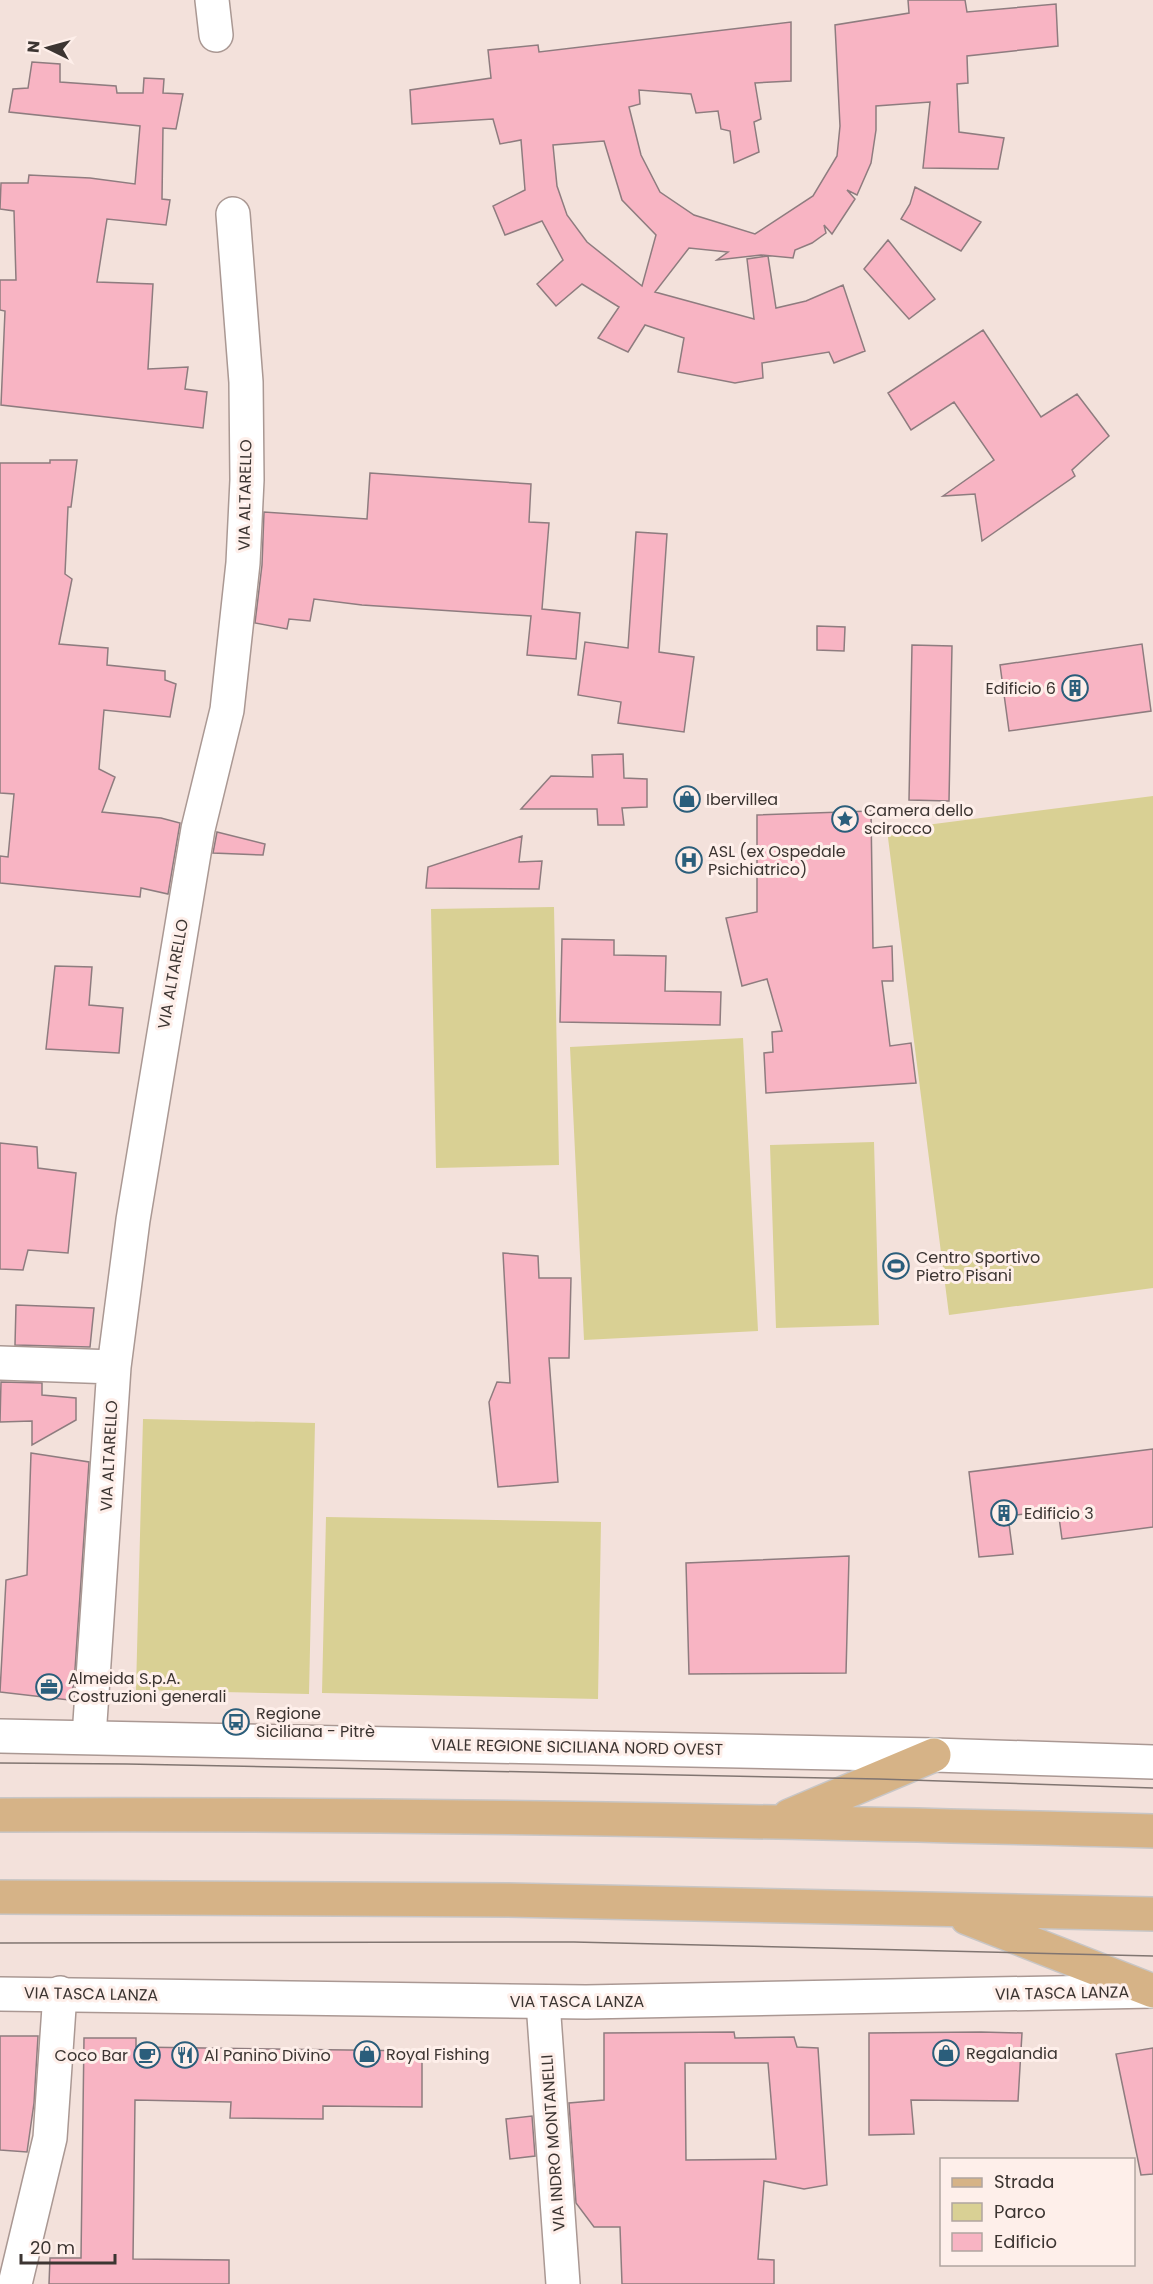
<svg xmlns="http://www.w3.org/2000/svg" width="1153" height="2284" viewBox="0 0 1153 2284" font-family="Poppins,sans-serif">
<rect width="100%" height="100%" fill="#f3e1db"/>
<path fill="#d9d094" d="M1153 796V1288L949 1315 887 830Z
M554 907 559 1165 436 1168 431 909Z
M743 1038 758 1331 584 1340 570 1047Z
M874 1142 879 1325 776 1328 770 1145Z
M143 1419 315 1423 309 1694 136 1690Z
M326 1517 601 1522 598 1699 322 1693Z"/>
<path fill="#f8b4c3" stroke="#8e7c7f" stroke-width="1.5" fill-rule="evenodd" d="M908 0H965L967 12 1056 4 1058 46 967 56 968 83 957 84 959 132 1004 138 998 169 923 168 930 102 876 106V130L871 163 857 195 847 190 855 199 832 234 824 225 826 233 812 243 795 250 793 258 761 255 717 260 728 252 689 248 655 292 754 319 747 259 768 256 776 308 806 301 843 285 865 351 834 363 829 352 762 363 763 378 735 383 678 372 684 338 645 325 628 352 598 338 619 307 582 284 556 306 537 284 563 260 542 221 505 235 493 206 525 190 521 140 500 144 493 119 412 124 410 90 491 78 488 50 538 45 539 52 791 22V81L755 83 761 119 754 122 759 152 734 163 730 131 721 129 718 111 696 113 691 94 639 90 640 104 629 107 641 155 660 192 694 215 755 234 813 196 837 156 840 126 835 25 909 13ZM604 141 622 200 656 235 642 286 587 242 567 215 557 186 553 145Z
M32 62 60 64V82L116 86 117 93H143L144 78 164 79 163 93 183 94 176 129 163 128 162 199 170 200 166 225 107 219 97 282 153 284 148 369 188 367 185 389 207 392 203 428 1 405 5 311 0 310V280H16L14 211 0 209 1 183H28L29 175 90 178 135 184 140 126 9 112 13 89 28 88Z
M915 187 981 222 961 251 901 219 910 204Z
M888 240 935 299 909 319 864 269Z
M983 330 1041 417 1077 394 1109 436 1072 470 1075 476 982 541 975 494 943 496 994 460 954 402 911 430 888 393Z
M50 460H77L71 507H68L65 574 72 579 59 644 108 648 107 665 165 671V680L176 684 170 717 104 710 99 769 115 777 102 812 161 818 180 823 168 894 141 888 140 897 0 883V856L8 857 14 794 0 793V463H50Z
M370 473 531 484 529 522 549 523 542 609 580 613 576 659 527 655 531 616 362 605 314 599 310 621 289 619 287 629 255 623 262 565 264 512 367 519Z
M636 532 667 534 659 652 694 657 684 732 618 723 621 702 578 695 585 642 628 648Z
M817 626 845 627 844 651 817 650Z
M1142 644 1151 711 1009 731 1000 665Z
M912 645 952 646 949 801 909 800Z
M623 754 624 778 647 779V807L622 808 624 825H598L597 809H521L551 776 593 777 592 755Z
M871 811 873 948 892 946 893 981H882L890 1046 911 1043 916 1083 766 1093 764 1053 773 1052 772 1032 782 1031 767 979 742 986 726 918 757 912V815Z
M217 832 265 844 263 855 213 853Z
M522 836 519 862 542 861 539 889 426 888 428 867Z
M562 939 614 940V955L666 956 665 991 721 992 720 1025 560 1022Z
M55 966 92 967 89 1005 123 1008 119 1053 46 1049Z
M0 1143 37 1147 38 1168 76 1173 68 1253 28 1250 23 1270 0 1269Z
M503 1253 538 1256 539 1278H571L569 1358H549L558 1482 498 1487 489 1402 497 1382 510 1383Z
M16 1305 94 1308 90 1347 15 1345Z
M1 1382 42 1383V1395L76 1398V1420L32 1445V1421L0 1422Z
M1153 1449V1527L1062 1539 1058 1510 1008 1516 1013 1554 979 1557 969 1472Z
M31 1453 89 1462 74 1684 69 1700 0 1692 6 1580 27 1575Z
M849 1556 846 1673 689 1674 686 1563Z
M734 2032 735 2038 794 2037 797 2047 818 2048 827 2185 804 2189 764 2181 758 2259 774 2260V2284H622L620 2227H594L576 2203 569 2103 604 2100V2033ZM685 2063H768L776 2159 686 2160Z
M981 2032 1022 2033 1018 2101 911 2100 914 2134 869 2135V2033Z
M0 2036H38L34 2103 27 2152 0 2150Z
M84 2038H136V2047L422 2051V2107L323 2106V2119L230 2118 231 2102 135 2100 133 2259 229 2260V2284H49L50 2258H81Z
M1153 2048V2174L1141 2175 1116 2054Z
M532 2116 535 2156 510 2159 506 2119Z"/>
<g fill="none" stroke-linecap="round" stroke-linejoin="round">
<g stroke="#aa9893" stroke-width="36">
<path id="street" d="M212 0 216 35
M0 1363 114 1367
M89 1737 114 1367 133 1220 198 829 227 710 243 563 247 480 246 382 233 214
M543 2002 563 2284
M15 2284 50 2138 60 1993"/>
</g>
<g stroke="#aa9893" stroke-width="36">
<path id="secondary" d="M0 1736 934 1755 1153 1762
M0 1994 586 2002 1153 1991"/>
</g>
<g stroke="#c8c6c6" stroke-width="36">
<path id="primary" d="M0 1815C384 1813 769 1821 1153 1831
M789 1816 934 1755
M0 1897 506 1900 1153 1914
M967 1918 1153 1991"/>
</g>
<use href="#street" stroke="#fff" stroke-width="33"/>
<use href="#secondary" stroke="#fff" stroke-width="33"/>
<use href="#primary" stroke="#d6b387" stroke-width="33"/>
<path stroke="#807571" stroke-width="1.5" d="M0 1763 127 1764 879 1779 1153 1788
M0 1943 574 1942 1153 1956"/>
</g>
<defs>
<g id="building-ring" transform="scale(1.35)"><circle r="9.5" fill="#feefea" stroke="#2b5e7b" stroke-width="1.5"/><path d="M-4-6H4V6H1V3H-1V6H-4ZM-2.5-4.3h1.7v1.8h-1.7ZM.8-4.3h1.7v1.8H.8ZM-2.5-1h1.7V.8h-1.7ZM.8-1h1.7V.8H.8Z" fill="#2b5e7b"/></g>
<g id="shop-ring" transform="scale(1.35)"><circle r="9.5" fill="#feefea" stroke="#2b5e7b" stroke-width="1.5"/><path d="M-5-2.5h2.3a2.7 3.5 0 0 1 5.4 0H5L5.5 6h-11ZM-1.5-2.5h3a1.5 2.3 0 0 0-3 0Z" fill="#2b5e7b"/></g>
<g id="sight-ring" transform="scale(1.35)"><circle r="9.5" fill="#feefea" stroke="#2b5e7b" stroke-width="1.5"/><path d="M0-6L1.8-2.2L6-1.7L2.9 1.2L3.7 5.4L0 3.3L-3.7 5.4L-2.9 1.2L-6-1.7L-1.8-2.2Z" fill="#2b5e7b"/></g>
<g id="hospital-ring" transform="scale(1.35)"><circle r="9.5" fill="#feefea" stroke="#2b5e7b" stroke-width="1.5"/><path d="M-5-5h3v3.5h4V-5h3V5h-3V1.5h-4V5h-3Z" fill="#2b5e7b"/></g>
<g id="stadium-ring" transform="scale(1.35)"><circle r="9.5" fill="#feefea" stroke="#2b5e7b" stroke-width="1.5"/><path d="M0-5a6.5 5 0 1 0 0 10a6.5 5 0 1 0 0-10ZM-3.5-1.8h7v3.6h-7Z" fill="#2b5e7b"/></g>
<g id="office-ring" transform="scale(1.35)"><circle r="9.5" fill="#feefea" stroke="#2b5e7b" stroke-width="1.5"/><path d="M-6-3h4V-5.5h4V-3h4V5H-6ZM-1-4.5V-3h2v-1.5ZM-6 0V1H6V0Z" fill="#2b5e7b"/></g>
<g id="bus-ring" transform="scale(1.35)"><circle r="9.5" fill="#feefea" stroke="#2b5e7b" stroke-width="1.5"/><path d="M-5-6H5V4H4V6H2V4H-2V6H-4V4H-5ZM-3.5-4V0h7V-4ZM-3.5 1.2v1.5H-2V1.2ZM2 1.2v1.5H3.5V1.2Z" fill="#2b5e7b"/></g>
<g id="cafe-ring" transform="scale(1.35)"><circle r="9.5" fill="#feefea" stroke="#2b5e7b" stroke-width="1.5"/><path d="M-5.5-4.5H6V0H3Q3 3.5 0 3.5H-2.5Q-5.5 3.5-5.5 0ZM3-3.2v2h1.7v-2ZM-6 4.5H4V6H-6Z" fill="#2b5e7b"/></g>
<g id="restaurant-ring" transform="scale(1.35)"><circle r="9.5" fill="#feefea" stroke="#2b5e7b" stroke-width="1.5"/><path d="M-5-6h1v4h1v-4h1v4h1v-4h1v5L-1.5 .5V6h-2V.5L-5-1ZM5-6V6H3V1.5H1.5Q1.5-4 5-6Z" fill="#2b5e7b"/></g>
</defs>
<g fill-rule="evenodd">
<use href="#building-ring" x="1075" y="688"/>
<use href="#shop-ring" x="687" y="799"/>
<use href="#sight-ring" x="845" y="819"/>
<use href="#hospital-ring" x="689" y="860"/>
<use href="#stadium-ring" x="896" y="1266"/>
<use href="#building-ring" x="1004" y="1513"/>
<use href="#office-ring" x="49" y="1687"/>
<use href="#bus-ring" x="236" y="1722"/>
<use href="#shop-ring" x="946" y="2053"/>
<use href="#shop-ring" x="367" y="2054"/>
<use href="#cafe-ring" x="147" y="2055"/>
<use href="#restaurant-ring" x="185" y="2055"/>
</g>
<g text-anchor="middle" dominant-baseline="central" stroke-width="6" stroke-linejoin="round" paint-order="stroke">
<g font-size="16" fill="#3c3532" stroke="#feefea">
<text transform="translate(245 495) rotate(-89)">VIA ALTARELLO</text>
<text transform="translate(173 974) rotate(-80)">VIA ALTARELLO</text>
<text transform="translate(109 1456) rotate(-87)">VIA ALTARELLO</text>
<text transform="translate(577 1747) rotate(1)">VIALE REGIONE SICILIANA NORD OVEST</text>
<text transform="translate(1062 1993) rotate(-1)">VIA TASCA LANZA</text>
<text transform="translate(91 1994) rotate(1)">VIA TASCA LANZA</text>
<text x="577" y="2001">VIA TASCA LANZA</text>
<text transform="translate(553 2143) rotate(-94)">VIA INDRO MONTANELLI</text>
</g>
<g font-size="16" fill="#3c3532" stroke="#feefea" text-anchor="start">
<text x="1056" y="688" text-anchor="end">Edificio 6</text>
<text x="706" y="799">Ibervillea</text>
<text x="864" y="810">Camera dello<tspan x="864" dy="18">scirocco</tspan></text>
<text x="708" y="851">ASL (ex Ospedale<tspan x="708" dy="18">Psichiatrico)</tspan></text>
<text x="916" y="1257">Centro Sportivo<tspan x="916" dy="18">Pietro Pisani</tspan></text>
<text x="1024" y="1513">Edificio 3</text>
<text x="68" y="1678">Almeida S.p.A.<tspan x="68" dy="18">Costruzioni generali</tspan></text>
<text x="256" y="1713">Regione<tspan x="256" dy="18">Siciliana - Pitrè</tspan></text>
<text x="966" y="2053">Regalandia</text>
<text x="386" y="2054">Royal Fishing</text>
<text x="128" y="2055" text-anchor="end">Coco Bar</text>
<text x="204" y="2055">Al Panino Divino</text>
</g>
</g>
<rect x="940" y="2158" width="195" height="108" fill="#feefea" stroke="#b0a5a0" stroke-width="1.5"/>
<rect x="952" y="2178" width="30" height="9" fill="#d6b387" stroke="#b0a5a0" stroke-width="1.5"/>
<text x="994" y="2188" font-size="18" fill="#3c3532">Strada</text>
<rect x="952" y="2203" width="30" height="18" fill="#d9d094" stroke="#b0a5a0" stroke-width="1.5"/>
<text x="994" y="2218" font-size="18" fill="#3c3532">Parco</text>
<rect x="952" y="2233" width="30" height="18" fill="#f8b4c3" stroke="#b0a5a0" stroke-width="1.5"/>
<text x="994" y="2248" font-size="18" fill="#3c3532">Edificio</text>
<g transform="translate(48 48) rotate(275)" stroke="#feefea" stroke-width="4.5" paint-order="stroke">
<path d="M0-4.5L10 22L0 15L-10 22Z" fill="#3c3532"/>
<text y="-9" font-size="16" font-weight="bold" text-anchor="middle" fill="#3c3532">N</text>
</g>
<path d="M21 2254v9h94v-9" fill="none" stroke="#3c3532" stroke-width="3"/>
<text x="30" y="2254" font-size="18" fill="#3c3532" stroke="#feefea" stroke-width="4.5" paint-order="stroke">20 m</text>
</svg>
